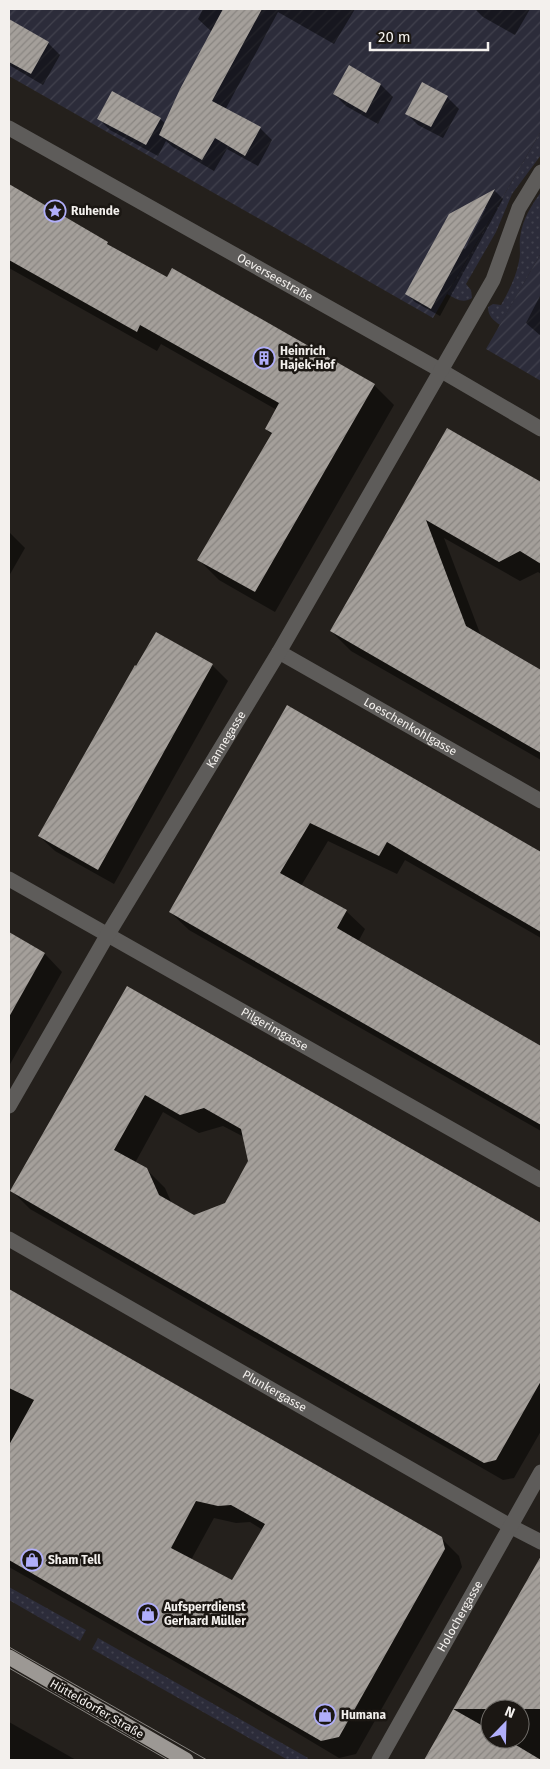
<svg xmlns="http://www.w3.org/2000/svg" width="550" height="1769" viewBox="0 0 550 1769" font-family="'Fira Sans',sans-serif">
  <defs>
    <pattern id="grass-dots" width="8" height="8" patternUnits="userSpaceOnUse" patternTransform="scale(1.25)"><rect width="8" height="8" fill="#2c2c3a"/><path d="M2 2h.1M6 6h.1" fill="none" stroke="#41414d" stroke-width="1.8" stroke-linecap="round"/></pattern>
    <pattern id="garden-furrows" width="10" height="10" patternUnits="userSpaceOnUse" patternTransform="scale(1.25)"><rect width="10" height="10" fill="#2c2c3a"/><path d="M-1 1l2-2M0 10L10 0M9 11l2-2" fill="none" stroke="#41414d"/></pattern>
    <pattern id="building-hatch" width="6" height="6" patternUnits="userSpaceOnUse" patternTransform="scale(1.25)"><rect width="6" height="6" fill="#a49f9a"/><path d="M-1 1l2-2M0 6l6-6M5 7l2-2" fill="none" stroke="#898581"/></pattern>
  </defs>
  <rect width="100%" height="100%" fill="#24201c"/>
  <g fill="url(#grass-dots)">
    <path d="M541 131V155L512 194 496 232 466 284 471 290 472 298C463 304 456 299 447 294Z"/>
    <path d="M541 192V253L500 325C493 320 488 316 488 307L493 304 501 305C509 291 516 277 519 261 521 254 519 245 520 238 522 220 531 206 541 192Z"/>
    <polygon points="9,1587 86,1630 80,1641 9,1600"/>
    <polygon points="98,1638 308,1758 306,1760 288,1760 92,1649"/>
  </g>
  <g fill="url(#garden-furrows)">
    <polygon points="9,9 541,9 541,131 433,318 9,76"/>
    <polygon points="541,253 541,381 486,349"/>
  </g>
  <g fill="#0007" fill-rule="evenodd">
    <polygon points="203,9 355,9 334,44 278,12 225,110 260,128 272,140 258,166 227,149 214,171 173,147 166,141 158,156 110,130 98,118 160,119 166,124 212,32 198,19"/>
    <polygon points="475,9 530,9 515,35 483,17"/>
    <polygon points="15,24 48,43 60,55 43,85 9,65 9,35"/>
    <polygon points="349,67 381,85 393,97 378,124 346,106 334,94"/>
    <polygon points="447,97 459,109 443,138 418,125 406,113"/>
    <polygon points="9,186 107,243 112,248 167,279 374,385 394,405 275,612 219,580 199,560 272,435 266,429 277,410 161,344 157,351 9,268"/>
    <path d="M495 191 503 199 440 316 415 302 407 294 450 215ZM484 208H486L465 249 463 248Z"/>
    <polygon points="541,294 541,336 526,323"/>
    <polygon points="448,430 541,483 541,574 538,572 520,581 444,538 481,636 541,671 541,760 351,651 331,631"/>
    <polygon points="9,532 25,548 9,576"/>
    <polygon points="156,634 212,665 228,681 114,884 55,851 39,836"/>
    <polygon points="288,707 541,854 541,938 405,860 397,874 328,841 301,886 346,911 365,929 358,942 541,1047 541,1131 189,930 170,912"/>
    <polygon points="9,934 45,954 62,972 9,1066"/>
    <path d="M128 988 541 1225V1431L514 1478 503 1480 30 1209 12 1191ZM163 1112 199 1133 223 1126 244 1137 250 1162 225 1204 194 1217 172 1204 165 1188 146 1169 135 1163Z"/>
    <path d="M9 1290 441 1538 459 1556 462 1567 356 1754 339 1758 225 1690 9 1567ZM214 1518 236 1523 250 1522 263 1530 233 1582 191 1560Z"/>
    <path d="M525 1587 541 1591V1760H425ZM490 1709H520V1739H490Z"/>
    <polygon points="9,1722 76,1760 9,1760"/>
  </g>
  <g fill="url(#building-hatch)" fill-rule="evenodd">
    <polygon points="223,9 262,9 212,101 261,127 245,156 215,138 202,160 159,135 180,89"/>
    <polygon points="9,19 49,42 31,74 9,62"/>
    <polygon points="349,65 381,84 366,113 333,94"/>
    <polygon points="422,82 448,96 431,127 405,114"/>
    <polygon points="112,91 161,118 146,145 97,119"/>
    <polygon points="9,184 108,242 107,244 167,277 172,268 375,384 255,592 197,560 272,433 265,429 279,403 140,325 137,332 9,260"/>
    <polygon points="495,189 431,309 405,294 449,214"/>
    <polygon points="447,428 541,482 541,564 520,551 499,562 426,520 466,626 541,670 541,753 330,631"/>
    <polygon points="156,632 213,664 98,870 38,836 135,665 136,666"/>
    <polygon points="287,705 541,852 541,932 387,842 379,856 310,823 280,873 347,910 337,928 541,1046 541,1125 169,912"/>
    <polygon points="9,932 45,953 9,1017"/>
    <path d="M127 986 541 1223V1381L496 1460 484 1463 10 1191ZM145 1095 180 1115 204 1108 241 1129 248 1161 225 1203 194 1215 159 1195 147 1168 114 1150Z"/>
    <path d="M9 1289 442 1537 445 1549 339 1737 321 1741 9 1560V1445L34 1400 9 1388ZM196 1501 218 1506 231 1505 265 1524 232 1580 171 1548Z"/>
    <polygon points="541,1556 541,1709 453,1709 490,1730 490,1739 506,1739 541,1760 424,1760"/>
  </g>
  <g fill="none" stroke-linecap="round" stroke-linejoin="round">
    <g stroke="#5e5c5a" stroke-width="15">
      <path id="s1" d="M9 128 440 370 541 429"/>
      <path id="s2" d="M279 652 541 801"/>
      <path id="s3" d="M9 879 541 1180"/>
      <path id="s4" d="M9 1106 108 934 279 652 493 280 519 208 541 172"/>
      <path id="s5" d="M9 1239 510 1526 541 1542"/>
      <path id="s6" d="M379 1760 541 1472"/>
    </g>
    <polyline stroke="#9c9894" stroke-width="15" points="9,1657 186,1760"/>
    <g stroke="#85827e" stroke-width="1">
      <polyline points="9,1647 207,1760"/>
      <polyline points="9,1668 168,1760"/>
    </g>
  </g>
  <defs>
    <g id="sight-ring" transform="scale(1.125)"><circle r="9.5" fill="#1b1713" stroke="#b0aefa" stroke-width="1.5"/><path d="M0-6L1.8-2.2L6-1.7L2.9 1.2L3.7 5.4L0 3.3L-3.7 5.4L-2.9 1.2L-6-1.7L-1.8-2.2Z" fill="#b0aefa"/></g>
    <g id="building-ring" transform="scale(1.125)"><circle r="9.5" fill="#1b1713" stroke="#b0aefa" stroke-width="1.5"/><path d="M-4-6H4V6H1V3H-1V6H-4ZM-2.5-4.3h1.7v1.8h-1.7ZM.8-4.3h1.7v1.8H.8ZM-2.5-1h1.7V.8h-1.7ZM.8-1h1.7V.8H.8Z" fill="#b0aefa"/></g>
    <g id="shop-ring" transform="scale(1.125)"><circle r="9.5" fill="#1b1713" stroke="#b0aefa" stroke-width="1.5"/><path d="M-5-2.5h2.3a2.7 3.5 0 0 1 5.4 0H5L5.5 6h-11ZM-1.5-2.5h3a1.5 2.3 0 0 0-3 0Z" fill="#b0aefa"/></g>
  </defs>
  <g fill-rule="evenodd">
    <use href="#sight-ring" x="55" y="211"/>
    <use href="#building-ring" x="264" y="358"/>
    <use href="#shop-ring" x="32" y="1560"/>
    <use href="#shop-ring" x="148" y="1614"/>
    <use href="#shop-ring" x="325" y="1715"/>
  </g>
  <g text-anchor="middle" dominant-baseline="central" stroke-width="5" stroke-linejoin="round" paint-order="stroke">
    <g font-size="12" font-weight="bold" fill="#f3f0ed" stroke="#1b1713" text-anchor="start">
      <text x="71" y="211">Ruhende</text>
      <text x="280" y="351">Heinrich<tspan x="280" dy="14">Hajek-Hof</tspan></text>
      <text x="48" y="1560">Sham Tell</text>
      <text x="164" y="1607">Aufsperrdienst<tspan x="164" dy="14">Gerhard Müller</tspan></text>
      <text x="341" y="1715">Humana</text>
    </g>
    <g font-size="12" fill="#f3f0ed" stroke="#1b1713">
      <text stroke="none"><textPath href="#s1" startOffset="305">Oeverseestraße</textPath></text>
      <text stroke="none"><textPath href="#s2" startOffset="151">Loeschenkohlgasse</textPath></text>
      <text stroke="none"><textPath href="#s4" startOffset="426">Kannegasse</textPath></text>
      <text stroke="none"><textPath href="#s3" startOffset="305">Pilgerimgasse</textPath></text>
      <text stroke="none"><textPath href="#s5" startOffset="306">Plunkergasse</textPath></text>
      <text stroke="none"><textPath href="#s6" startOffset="165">Holochergasse</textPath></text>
      <text transform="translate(97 1709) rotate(30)">Hütteldorfer Straße</text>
    </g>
  </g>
  <rect width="550" height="1769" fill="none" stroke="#f3f0ed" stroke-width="20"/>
  <g transform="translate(505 1724) rotate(23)"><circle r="24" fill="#1b1713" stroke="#716e6a"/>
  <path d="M0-4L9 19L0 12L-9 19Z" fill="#b0aefa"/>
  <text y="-8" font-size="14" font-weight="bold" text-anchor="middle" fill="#f3f0ed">N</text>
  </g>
  <path d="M370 42v8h118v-8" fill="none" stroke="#f3f0ed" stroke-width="2.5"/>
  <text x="378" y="42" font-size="15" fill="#f3f0ed" stroke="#1b1713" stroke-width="4" paint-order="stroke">20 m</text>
</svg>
